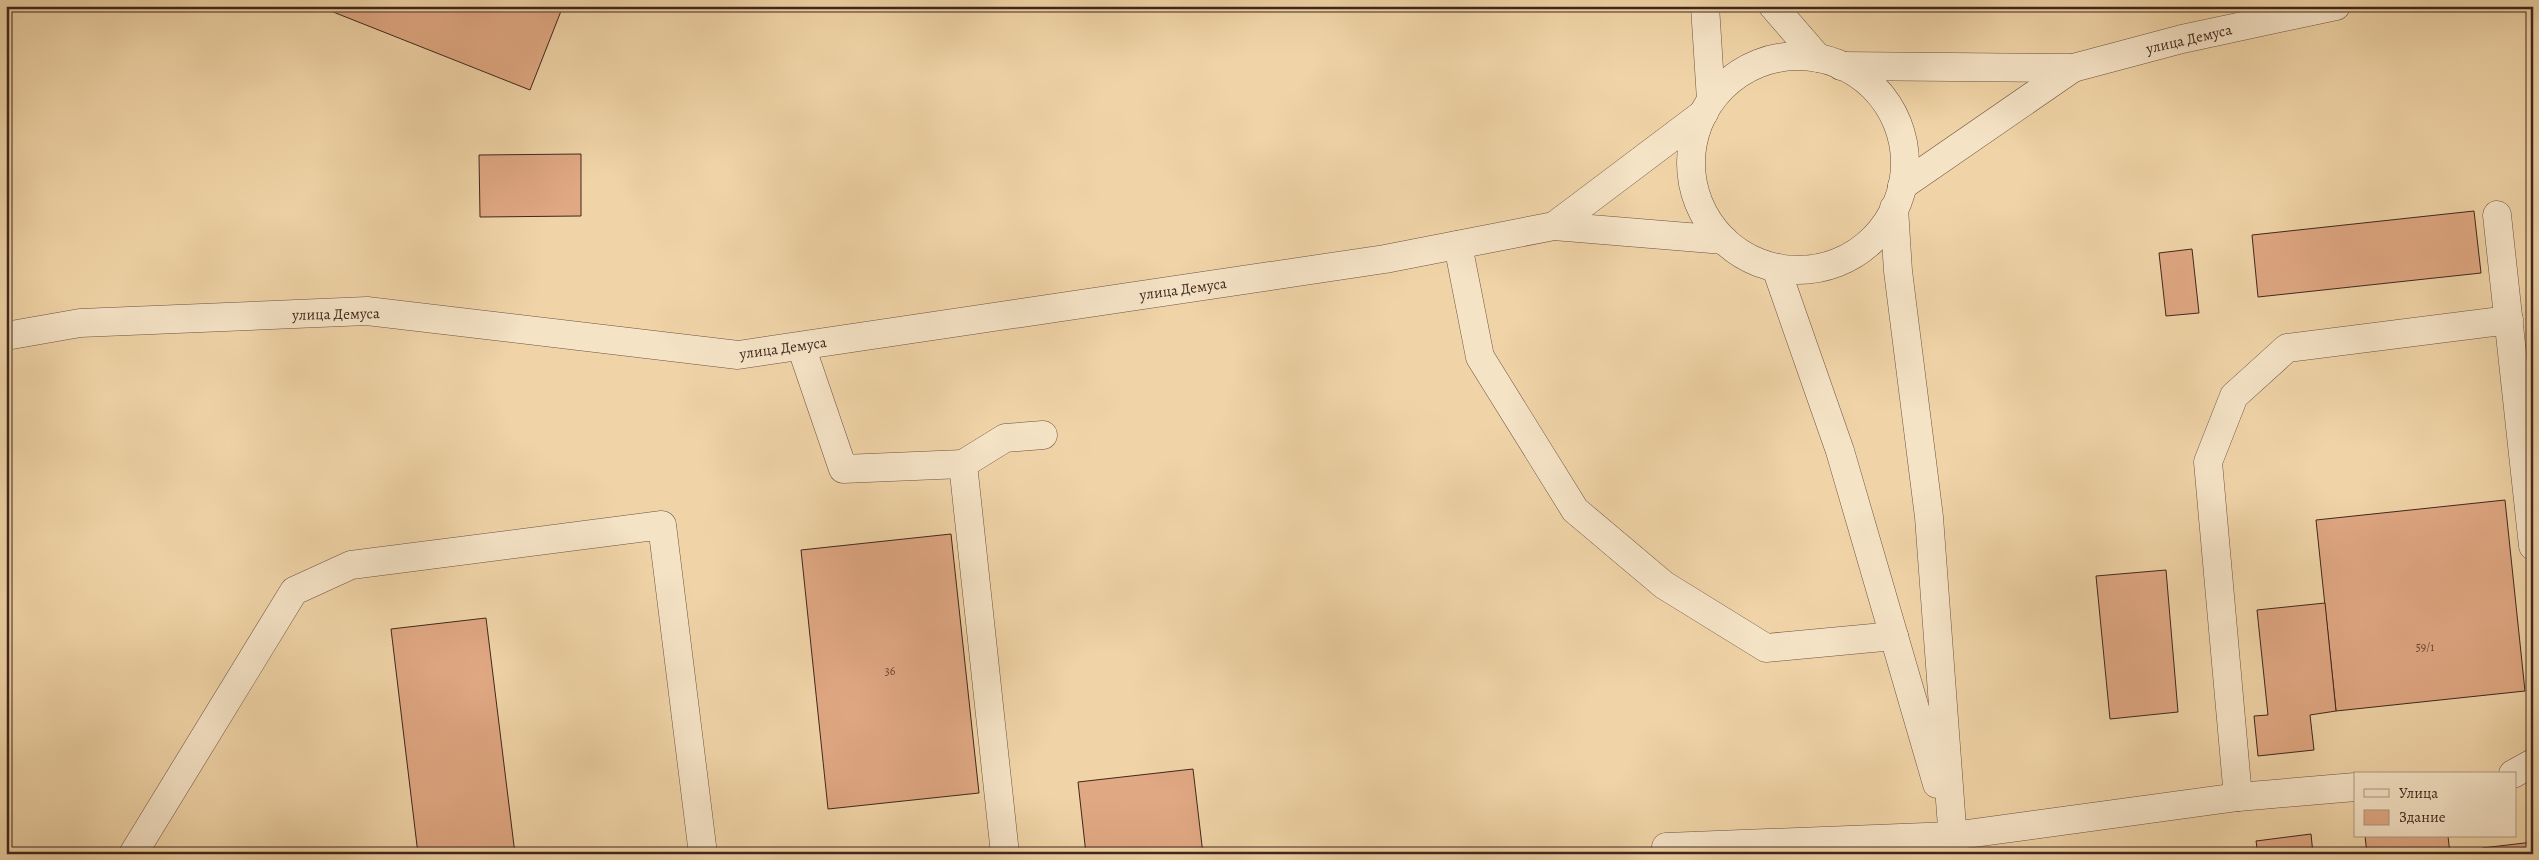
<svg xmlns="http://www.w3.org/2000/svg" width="2539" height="860" viewBox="0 0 2539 860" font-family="Alegreya,serif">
  <rect width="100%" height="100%" fill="#f0d4a7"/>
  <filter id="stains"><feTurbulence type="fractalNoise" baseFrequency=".004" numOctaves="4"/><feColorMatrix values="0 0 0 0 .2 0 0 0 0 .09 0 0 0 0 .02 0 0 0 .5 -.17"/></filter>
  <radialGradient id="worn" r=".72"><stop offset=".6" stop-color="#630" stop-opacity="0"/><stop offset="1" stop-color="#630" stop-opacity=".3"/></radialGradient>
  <g fill="#e0a883" stroke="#40261d">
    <polygon points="318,6 563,6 530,90"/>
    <polygon points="581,154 581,216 480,217 479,155"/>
    <polygon points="2474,211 2481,273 2258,297 2252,235"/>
    <polygon points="2192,249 2199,313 2166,316 2159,253"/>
    <polygon points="2505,500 2525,691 2336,711 2316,520"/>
    <polygon points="951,534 979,793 828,809 801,550"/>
    <polygon points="2166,570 2178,712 2110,719 2096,576"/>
    <polygon points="2325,603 2336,711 2310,715 2314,750 2258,756 2254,716 2268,715 2257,610"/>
    <polygon points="486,618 515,854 418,854 391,629"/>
    <polygon points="1193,769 1203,854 1086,854 1078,782"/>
    <polygon points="2311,834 2313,854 2258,854 2256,841"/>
    <polygon points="2365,836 2448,836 2450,854 2367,854"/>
    <polygon points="2533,842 2533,854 2482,854 2482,848"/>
  </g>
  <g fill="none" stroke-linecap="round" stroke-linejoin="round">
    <g stroke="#6c5240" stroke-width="29">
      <g id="minor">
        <polyline points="1705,6 1711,100"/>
        <polyline points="1773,6 1818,58"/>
        <circle cx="1798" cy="163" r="107"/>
        <polyline points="1841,66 2073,68 2182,39 2336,6"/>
        <polyline points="1902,186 2073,68"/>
        <polyline points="1894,208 1898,271 1929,517 1954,854"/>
        <polyline points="2497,215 2533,546"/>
        <polyline points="1554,226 1704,113"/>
        <polyline points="1458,245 1480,357 1575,510 1664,585 1766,648 1894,636"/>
        <polyline points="1776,268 1840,451 1937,784"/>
        <polyline points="6,336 80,323 367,311 738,355 1385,259 1554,226 1724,240"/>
        <polyline points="801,346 843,469 963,464"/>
        <polyline points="2513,774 2533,763"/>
        <polyline points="2238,797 2208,462 2234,396 2287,348 2509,320"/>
        <polyline points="1666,847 1952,836 2238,797 2355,787"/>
        <polyline points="133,854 294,591 351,565 662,525 703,854"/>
        <polyline points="1005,854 963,464 1005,438 1043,435"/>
      </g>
    </g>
    <use href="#minor" stroke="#f5e3c6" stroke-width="28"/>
  </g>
  <g text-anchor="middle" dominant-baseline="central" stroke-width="5" stroke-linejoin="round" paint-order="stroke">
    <g font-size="12" fill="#684636">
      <text x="2425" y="647">59/1</text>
      <text x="890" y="671">36</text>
    </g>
    <g font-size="15" fill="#40261d" stroke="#f5e3c6">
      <text transform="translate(2189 39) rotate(-13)">улица Демуса</text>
      <text transform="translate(1183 289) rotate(-8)">улица Демуса</text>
      <text transform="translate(336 314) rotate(-1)">улица Демуса</text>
      <text transform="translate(783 348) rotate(-8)">улица Демуса</text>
    </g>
  </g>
  <rect width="2539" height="860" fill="none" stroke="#f0d4a7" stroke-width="25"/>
  <rect x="8" y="8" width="2524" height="845" fill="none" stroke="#40261d" stroke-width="2.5"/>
  <rect x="12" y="12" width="2514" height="835" fill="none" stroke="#40261d"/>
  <rect x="2354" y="772" width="162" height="65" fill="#f5e3c6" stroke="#ad9782"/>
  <rect x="2364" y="789" width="25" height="8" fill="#f5e3c6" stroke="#ad9782"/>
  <text x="2399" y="798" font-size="15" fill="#40261d">Улица</text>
  <rect x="2364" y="810" width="25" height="15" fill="#e0a883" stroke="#ad9782"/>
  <text x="2399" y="822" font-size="15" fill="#40261d">Здание</text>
  <rect width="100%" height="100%" filter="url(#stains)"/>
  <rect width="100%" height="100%" fill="url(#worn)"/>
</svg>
